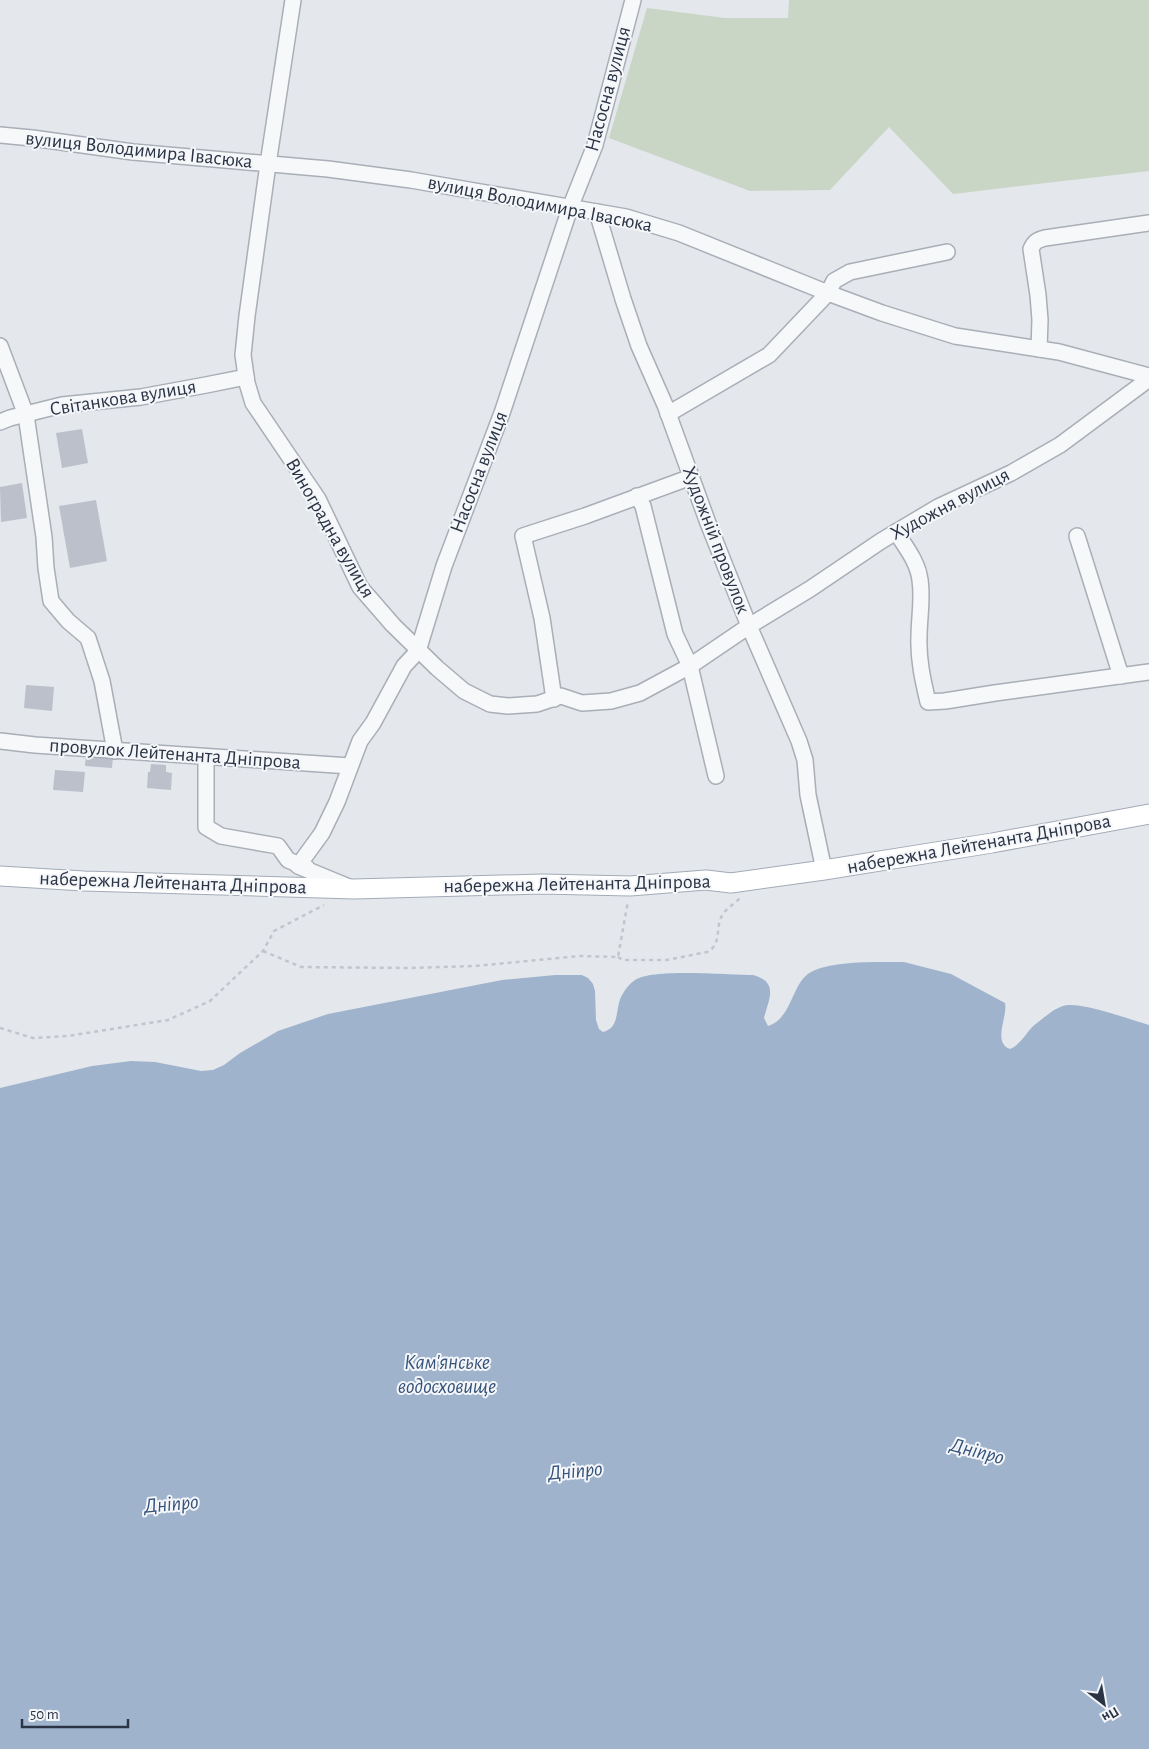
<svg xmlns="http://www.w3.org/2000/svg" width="1149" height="1749" viewBox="0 0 1149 1749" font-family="'Alegreya Sans',sans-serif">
  <rect width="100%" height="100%" fill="#e4e7ec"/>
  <polygon fill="#c9d6c5" points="789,0 1149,0 1149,171 953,194 889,127 830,190 750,191 609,138 647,8 725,18 788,18"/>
  <path fill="#9fb4cc" d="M904 962 951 974 1005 1003C1008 1017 992 1042 1010 1049 1023 1043 1026 1031 1037 1023 1045 1017 1053 1009 1063 1006 1078 1000 1131 1020 1149 1025V1749H0V1088L92 1066 131 1061 155 1062 201 1071 213 1070 224 1065 240 1053 278 1031 328 1014 502 980 555 975H582L588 978 593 984 595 991 596 1020 599 1029 603 1032C620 1028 615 1010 621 997 624 991 629 984 635 980 653 968 729 975 753 975 779 982 769 999 764 1018L768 1026C793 1018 791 983 811 972 833 960 880 962 904 962Z"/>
  <g fill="#bbc0ca">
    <polygon points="82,429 88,463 62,468 56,433"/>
    <polygon points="22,483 27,518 1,522 0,487"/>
    <polygon points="96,500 107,561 70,568 59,506"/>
    <polygon points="26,685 54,687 52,711 24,708"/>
    <polygon points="86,755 113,757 112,768 85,766"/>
    <polygon points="151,764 166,765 166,772 172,773 171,790 147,788 148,772 150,772"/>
    <polygon points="55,770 85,772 83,792 53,790"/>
  </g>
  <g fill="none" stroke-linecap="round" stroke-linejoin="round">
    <g stroke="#a9aeb7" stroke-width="18">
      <g id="minor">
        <polyline points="293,0 268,164 247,316 243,355 247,383 253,403 318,499 360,587 393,625 437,668 464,691 490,704 508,706 537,704 561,696 582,703 611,701 640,693 690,666 749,626 810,589 881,541 938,507 1011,473 1060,445 1149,379"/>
        <polyline points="0,135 32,138 133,152 328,169 411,180 626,217 679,233 828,293 882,313 955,336 1059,352 1149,376"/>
        <polyline points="597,212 623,299 639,346 665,405 708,523 749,626 799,741 805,760 808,795 824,870"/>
        <polyline points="0,346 26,415 44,537 46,568 51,601 68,621 88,638 102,681 115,751"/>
        <path d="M1039 349 1040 320 1038 295 1031 249C1034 242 1037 240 1045 238L1149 223"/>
        <polyline points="668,414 769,355 828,293 834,281 850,272 947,252"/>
        <polyline points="0,422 10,418 62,405 141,397 206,385 246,377"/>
        <polyline points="637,496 643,506 675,634 690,666 716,776"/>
        <path d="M896 532C905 546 918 562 920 580 923 599 919 618 919 637 918 659 923 681 928 702L945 701 995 693 1149 672"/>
        <polyline points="1077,536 1121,676"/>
        <polyline points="554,699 542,618 523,536 585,516 691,477"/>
        <polyline points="0,741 35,745 350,766"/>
        <polyline points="206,757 206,827 221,836 278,846 288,860 307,868"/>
        <polyline points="349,887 298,866 322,833 337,802 360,741 373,723 404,666 418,651 444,566 502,413 570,208 595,145 633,0"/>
      </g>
    </g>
    <g stroke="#a3abb8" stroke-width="21">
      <polyline id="major" points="0,876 84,881 354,889 542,884 630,886 706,880 731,883 824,870 992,843 1149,814"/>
    </g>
    <g stroke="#c2c5cb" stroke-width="2.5" stroke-dasharray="4 4" stroke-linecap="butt">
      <polyline points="263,951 301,967 411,968 475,966 580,956 618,957 628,901"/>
      <path d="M618 957 623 960H667L707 952C723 944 714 927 723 914 728 907 736 903 741 897"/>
      <polyline points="0,1028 33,1038 68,1036 168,1020 210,1001 263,951 274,931 324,905"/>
    </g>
    <use href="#minor" stroke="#f7f8fa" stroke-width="15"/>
    <use href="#major" stroke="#fff" stroke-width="19"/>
  </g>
  <g text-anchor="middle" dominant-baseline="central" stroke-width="4" stroke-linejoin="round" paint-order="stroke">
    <g font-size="20" fill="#2b3445" stroke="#f4f6f9">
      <text transform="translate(608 89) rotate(-75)">Насосна вулиця</text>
      <text transform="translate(139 150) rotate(6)">вулиця Володимира Івасюка</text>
      <text transform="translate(540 204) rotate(11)">вулиця Володимира Івасюка</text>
      <text transform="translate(123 398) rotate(-9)">Світанкова вулиця</text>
      <text transform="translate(479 472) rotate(-69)">Насосна вулиця</text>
      <text transform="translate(950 504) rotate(-28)">Художня вулиця</text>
      <text transform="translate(330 528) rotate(60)">Виноградна вулиця</text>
      <text transform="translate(716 540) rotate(69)">Художній провулок</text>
      <text transform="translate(175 754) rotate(4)">провулок Лейтенанта Дніпрова</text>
      <text transform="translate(979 844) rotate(-10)">набережна Лейтенанта Дніпрова</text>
      <text transform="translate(173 883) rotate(2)">набережна Лейтенанта Дніпрова</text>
      <text transform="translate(577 884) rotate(-1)">набережна Лейтенанта Дніпрова</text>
    </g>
    <g font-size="21" font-style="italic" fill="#34527a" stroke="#f4f6f9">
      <text x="447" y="1362">Кам'янське<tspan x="447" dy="24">водосховище</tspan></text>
      <text transform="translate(977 1451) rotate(15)">Дніпро</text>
      <text transform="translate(575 1471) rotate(-5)">Дніпро</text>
      <text transform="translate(171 1504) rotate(-5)">Дніпро</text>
    </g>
  </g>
  <g transform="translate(1104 1704) rotate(149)" stroke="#f4f6f9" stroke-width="4" paint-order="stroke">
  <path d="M0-4L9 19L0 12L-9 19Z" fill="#2b3445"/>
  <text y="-8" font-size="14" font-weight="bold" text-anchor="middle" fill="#2b3445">Пн</text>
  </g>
  <path d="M22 1719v8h106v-8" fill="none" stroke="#2b3445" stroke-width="2.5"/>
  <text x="30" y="1719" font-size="15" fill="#2b3445" stroke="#f4f6f9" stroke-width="4" paint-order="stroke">50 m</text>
</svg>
